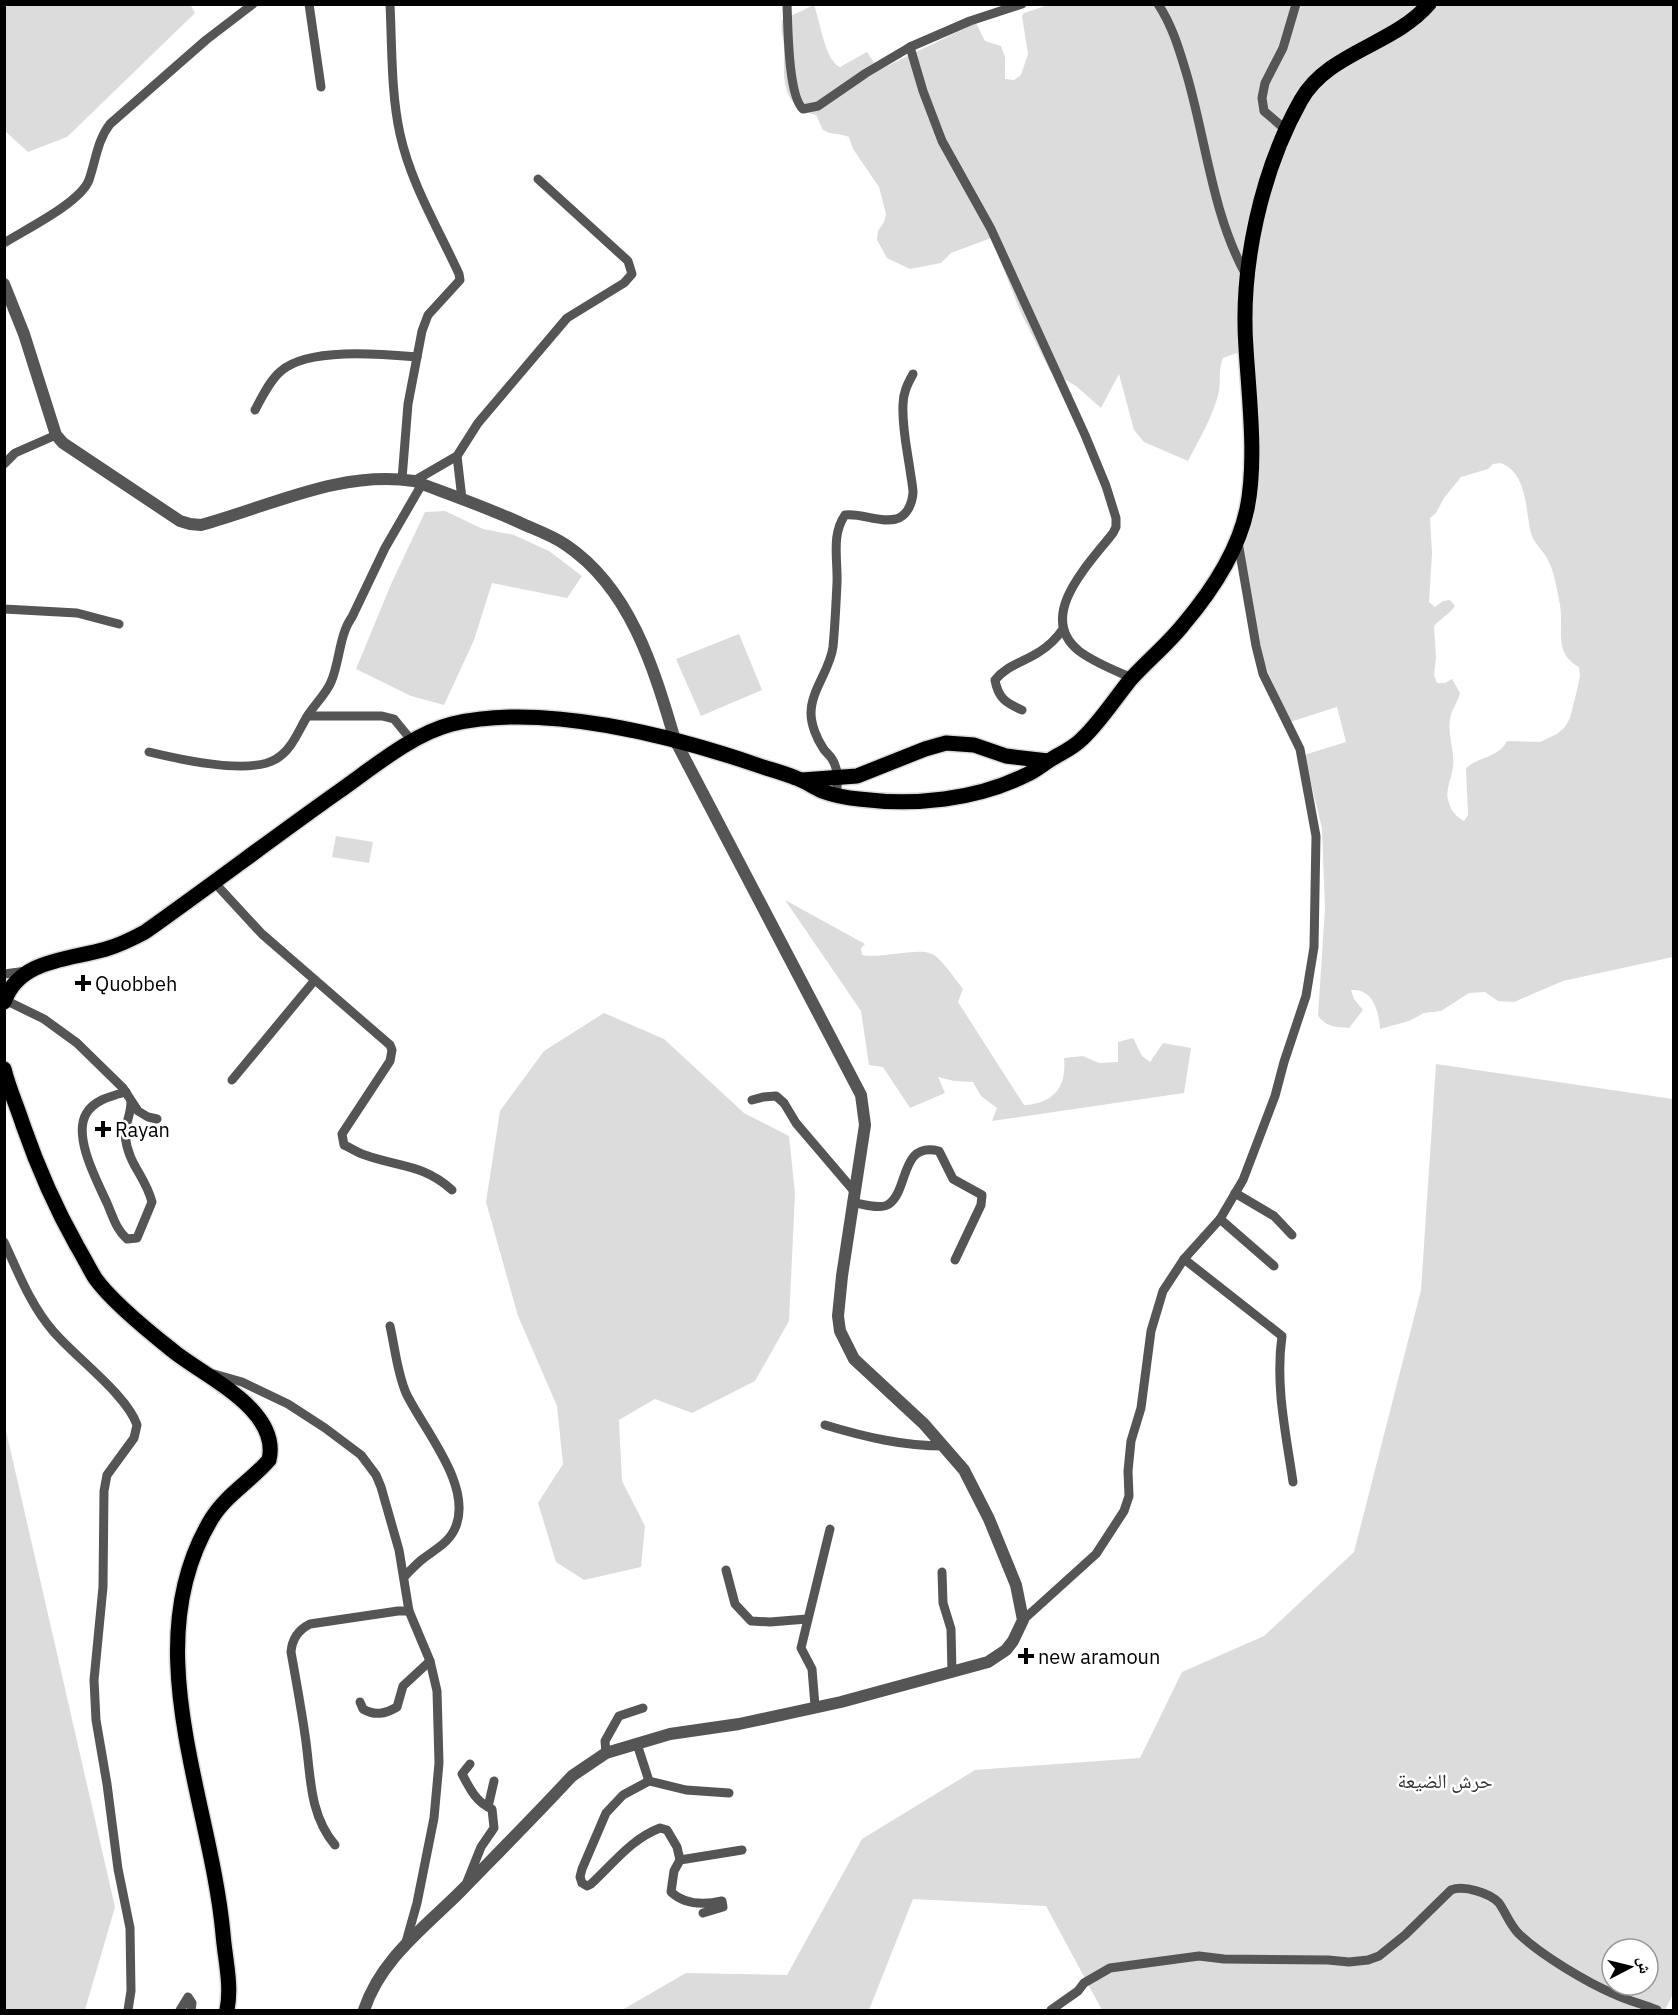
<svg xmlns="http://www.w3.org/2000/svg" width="1678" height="2015" viewBox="0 0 1678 2015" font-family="'IBM Plex Sans','Noto Naskh Arabic',sans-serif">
  <rect width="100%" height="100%" fill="#fff"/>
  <g fill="#dcdcdc" fill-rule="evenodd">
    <polygon points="190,4 195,13 67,137 28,152 5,131 5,5"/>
    <path d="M814 5C820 20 825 61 840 67L867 52 879 70 976 23 985 41 1001 46 1005 57V79L1014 80 1021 75 1028 54 1022 16 1024 13 1048 5H1673V957L1563 981 1514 1002 1498 1001 1485 992 1469 993 1441 1011 1424 1013 1409 1021 1380 1029C1379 1011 1373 988 1351 990L1354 999 1363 1010 1349 1028C1335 1027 1327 1027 1318 1016L1325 908 1322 828 1304 755 1346 742 1337 707 1290 722 1257 647 1242 547 1250 509 1245 350 1223 358C1218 370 1221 378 1219 391 1214 415 1199 439 1188 461L1144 442 1134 430 1119 374 1101 408 1076 386 1050 371 1021 313 991 238 951 253 941 263 910 269 887 258 877 240 878 231 884 222 886 214 879 187 853 149 849 137C840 133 831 135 823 130L816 115C780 105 784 79 784 49 784 38 780 32 782 20ZM1501 463C1528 474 1525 510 1531 533 1534 544 1543 550 1548 560 1555 574 1557 590 1560 605 1564 630 1553 653 1579 667L1580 676 1577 690 1570 718 1565 727 1557 734 1540 742 1507 741C1498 758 1480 756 1466 768L1468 815 1464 821C1457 817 1451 811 1449 803 1444 790 1452 779 1453 766 1455 749 1446 732 1451 715 1453 707 1458 702 1460 693L1452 679 1445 683H1437L1434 675 1436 658 1434 626C1441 618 1450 614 1455 606L1450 600 1443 601 1435 607 1429 602 1432 553 1430 518 1436 513 1444 498 1461 477 1488 469 1493 464Z"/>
    <polygon points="445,511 483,529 514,535 549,551 582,576 567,598 492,583 474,640 444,705 411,696 356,669 392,582 425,512"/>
    <polygon points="739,634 762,690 701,716 676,659"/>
    <polygon points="336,836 373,842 369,863 332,857"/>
    <path d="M785 900 865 944 861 948 862 955C882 959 918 947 932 954 942 959 956 980 963 989L958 1002 1024 1105C1053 1103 1067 1088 1064 1058L1083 1056 1099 1063 1118 1062V1042L1133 1038 1142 1056 1150 1062 1163 1043 1191 1048 1184 1093 992 1121 997 1108 981 1096 973 1082 954 1081 938 1077 945 1093 910 1108 883 1067 869 1065 861 1011Z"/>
    <polygon points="604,1013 664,1039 744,1113 789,1136 795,1193 789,1321 755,1381 692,1413 655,1399 619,1420 622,1481 645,1526 641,1567 584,1580 556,1562 538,1503 563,1464 557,1406 518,1316 486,1202 500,1111 544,1051"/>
    <path d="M1436 1064 1673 1099 1674 1992 1665 2010H1102L1046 1906 913 1899 869 2010H622L686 1973 787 1975 862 1839 975 1770 1140 1758 1182 1672 1264 1636 1354 1552 1421 1290ZM1612 1949H1648V1985H1612Z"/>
    <polygon points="4,1422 115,1907 85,2010 5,2010"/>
  </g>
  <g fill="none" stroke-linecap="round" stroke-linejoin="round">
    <g stroke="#dbdbdb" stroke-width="18">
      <g id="primary">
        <polyline points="802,780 857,776 925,749 946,743 974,745 1006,756 1048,761"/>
        <path d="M4 1002C19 959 68 960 106 949 120 945 132 939 145 932 210 886 273 838 338 792 371 769 412 734 452 724 543 702 673 736 760 766 772 770 784 773 796 778 805 781 813 787 822 791 833 795 847 798 859 799 915 806 975 800 1026 775 1035 771 1042 765 1050 760 1061 753 1072 749 1082 739 1100 722 1114 700 1130 680 1147 661 1167 645 1183 625 1211 592 1238 552 1247 509 1257 461 1249 397 1246 348 1240 267 1261 171 1301 100 1328 52 1394 45 1429 4"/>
        <path d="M4 1069C9 1089 17 1106 23 1125 38 1168 55 1207 77 1246 83 1256 89 1268 95 1278 112 1302 148 1331 172 1350 203 1376 281 1409 269 1460 252 1480 226 1495 212 1518 134 1645 211 1800 223 1934 225 1959 232 1985 227 2010"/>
      </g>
    </g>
    <g stroke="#555" stroke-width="9">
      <polyline points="309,4 321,87"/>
      <path d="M390 4C392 45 391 94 400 134 411 184 438 228 459 274L460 280 428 315 422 331 408 404 402 479"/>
      <path d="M787 4C788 26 788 96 803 109L818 106 866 73 910 47 970 21 1022 4"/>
      <path d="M1158 4C1172 25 1179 49 1186 72 1206 139 1212 214 1246 275"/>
      <path d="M910 47 923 91 942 141 991 229 1085 435 1106 486 1116 518V527L1113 533C1090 563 1035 616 1079 651 1095 663 1114 670 1132 678"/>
      <polyline points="1286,130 1264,111 1262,98 1265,83 1283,48 1296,4"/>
      <path d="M4 243C26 229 80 203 89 180 96 160 97 141 110 124L206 40 253 4"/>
      <path d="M255 410C262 397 270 380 281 371 308 347 382 354 417 357"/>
      <polyline points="457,456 462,499"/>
      <polyline points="4,464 15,453 56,435"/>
      <polyline points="414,481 457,456 478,423 567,318 624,283 632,274 628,261 538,179"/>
      <polyline points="4,609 77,613 119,624"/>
      <path d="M1022 710C1006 703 998 698 995 680 1007 665 1024 662 1039 652 1049 646 1056 639 1063 629"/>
      <polyline points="308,716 382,716 394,719 412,741"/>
      <path d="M149 752C178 759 250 775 276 759 292 750 298 731 308 715 315 704 326 694 331 682 340 661 339 635 352 617L385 548 422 484"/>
      <path d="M836 795C838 782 839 770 832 759 830 755 825 752 823 748 817 739 811 725 811 713 811 690 830 670 833 647 835 626 836 604 837 583 838 560 831 535 845 515 862 513 879 523 896 519 907 516 912 504 913 493 913 486 911 478 910 470 907 449 902 427 903 405 903 393 907 385 913 374"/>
      <path d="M213 881 262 934 390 1045 392 1050 390 1061 342 1134 344 1145C351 1148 358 1153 365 1155 398 1167 424 1164 452 1190"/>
      <polyline points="4,974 27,971"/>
      <polyline points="5,1000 44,1019 77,1043 123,1088 138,1111 148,1117 157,1119"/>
      <polyline points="232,1080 314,981"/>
      <path d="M126 1092C111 1096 94 1100 86 1114 73 1137 97 1181 107 1203 113 1217 116 1229 127 1239L137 1238 152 1202C145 1175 128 1165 125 1135 125 1125 131 1114 131 1102"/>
      <polyline points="752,1100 763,1097 776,1096 784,1103 796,1123 854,1191"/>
      <polyline points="1235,1193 1274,1216 1292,1235"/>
      <path d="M852 1202C862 1204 881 1210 889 1204 909 1190 900 1141 939 1151L953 1179 982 1195 981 1205 955 1260"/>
      <polyline points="1220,1219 1274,1266"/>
      <path d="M4 1242C18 1272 31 1306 53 1331 75 1357 127 1395 137 1425L134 1438 107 1475 104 1491 103 1587 94 1680 96 1720 107 1784 118 1869 130 1928 131 1991 128 2010"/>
      <path d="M1184 1259 1282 1336C1275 1385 1286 1434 1293 1482"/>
      <path d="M390 1326C395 1348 397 1372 406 1393 423 1429 472 1484 456 1526 450 1542 437 1548 424 1558 417 1563 411 1570 404 1577"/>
      <polyline points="214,1374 242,1382 288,1404 325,1428 361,1455 376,1475 381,1487 399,1550 409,1611 430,1661 437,1691 439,1763 434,1818 417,1903 406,1942"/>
      <path d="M825 1425C865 1437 903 1446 944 1446"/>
      <polyline points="726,1570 735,1604 751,1621 770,1622 807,1619"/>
      <polyline points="942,1572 943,1603 951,1629 952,1673"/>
      <polyline points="1023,1620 1096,1554 1124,1511 1129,1496 1128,1471 1131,1441 1141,1408 1151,1331 1163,1291 1184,1259 1220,1219 1243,1180 1275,1096 1284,1062 1306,996 1314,947 1316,836 1300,749 1263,674 1256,646 1238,542"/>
      <path d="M360 1702 363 1709C375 1716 385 1714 397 1707L403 1686 430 1661"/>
      <polyline points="815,1706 812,1669 801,1648 830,1529"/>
      <polyline points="637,1744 649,1781 686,1790 729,1793"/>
      <polyline points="606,1753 605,1741 619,1716 643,1708"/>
      <path d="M649 1781 623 1795 606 1813 582 1869 580 1877 582 1883 587 1886 591 1884C613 1864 631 1839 660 1828L667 1830 677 1847 680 1860 742 1850"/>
      <polyline points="488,1807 494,1781"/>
      <path d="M335 1845C308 1813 311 1773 305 1735 301 1707 296 1680 291 1652 292 1639 298 1630 310 1624L398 1611H409"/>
      <path d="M680 1860 674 1871 671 1892C685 1905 704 1905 722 1901L723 1907 703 1913"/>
      <path d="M467 1882 481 1847 494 1828 492 1809C476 1802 470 1789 462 1774L470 1764"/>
      <polyline points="180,2010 188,1997 192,2003 191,2010"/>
      <path d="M1051 2010 1078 1991 1084 1983 1110 1968 1199 1956 1224 1959 1328 1960 1349 1962 1368 1960 1379 1956 1405 1935 1451 1890C1464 1885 1490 1893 1499 1903 1506 1913 1510 1925 1519 1934 1541 1955 1586 1982 1614 1994 1628 2001 1643 2004 1657 2010"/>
    </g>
    <path stroke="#555" stroke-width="12" d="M4 284 24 334 56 435 63 443 180 521 190 524 201 525C271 506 340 470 414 481 451 495 489 508 525 525 539 531 553 536 566 545 631 589 654 669 675 740L861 1095 865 1125 842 1276 838 1316 840 1331 854 1359 924 1424 964 1470 989 1519 1016 1585 1023 1620 1013 1641 1006 1650 988 1662 841 1702 739 1724 670 1734 606 1753 572 1776C536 1815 498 1853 461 1891 424 1928 381 1959 364 2010"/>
    <use href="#primary" stroke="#000" stroke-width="15"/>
  </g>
  <g fill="#000" stroke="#fff" stroke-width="2">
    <path d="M80 974h6v6h6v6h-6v6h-6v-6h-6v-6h6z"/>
    <path d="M100 1120h6v6h6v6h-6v6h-6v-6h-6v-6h6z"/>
    <path d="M1023 1647h6v6h6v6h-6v6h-6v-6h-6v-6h6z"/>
  </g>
  <g text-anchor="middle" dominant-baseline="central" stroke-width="5" stroke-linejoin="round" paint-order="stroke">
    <g font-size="20" fill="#000" stroke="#fff" text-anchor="start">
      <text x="95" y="983">Quobbeh</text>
      <text x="115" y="1129">Rayan</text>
      <text x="1038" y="1656">new aramoun</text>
    </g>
    <g font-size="20" fill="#333" stroke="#fff">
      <text x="1445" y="1780">حرش الضيعة</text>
    </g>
  </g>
  <rect width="1678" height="2015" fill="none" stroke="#000000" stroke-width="12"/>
  <g transform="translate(1630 1967) rotate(83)"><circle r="28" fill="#ffffff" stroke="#999999" stroke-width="1.5"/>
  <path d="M0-4.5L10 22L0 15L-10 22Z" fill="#000000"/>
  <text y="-9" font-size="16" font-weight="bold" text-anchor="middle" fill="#000000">ش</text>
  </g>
</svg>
